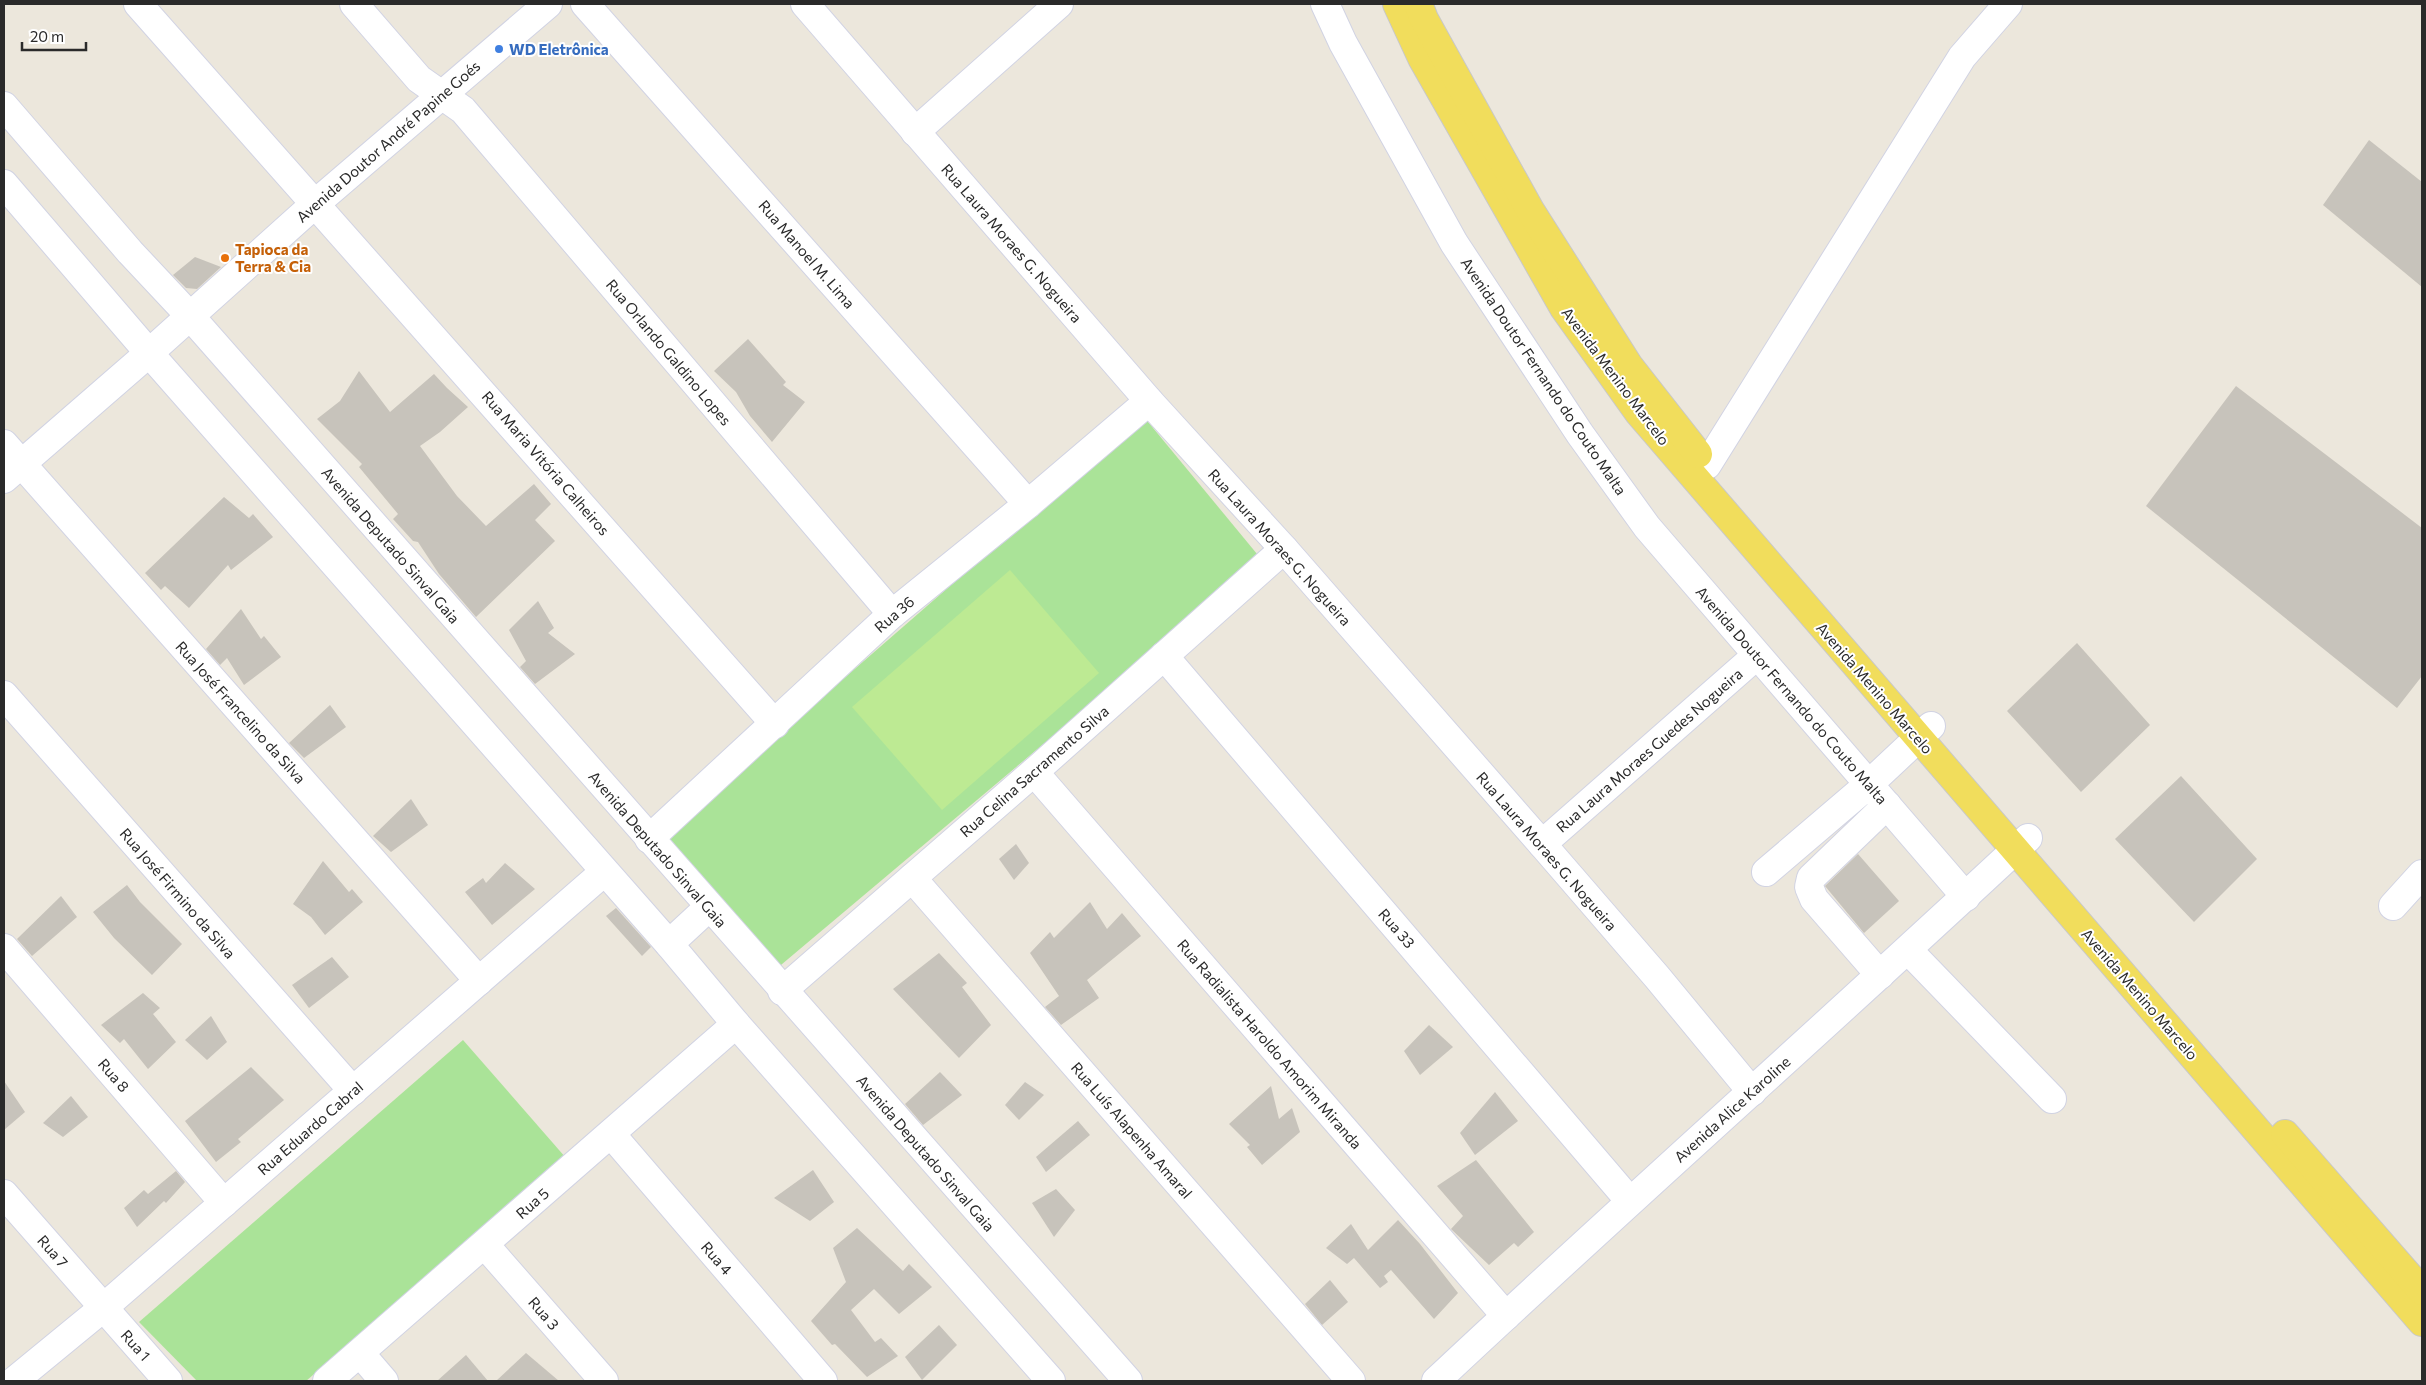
<svg xmlns="http://www.w3.org/2000/svg" width="2426" height="1385" viewBox="0 0 2426 1385" font-family="Commissioner,sans-serif">
  <rect width="100%" height="100%" fill="#ece7dc"/>
  <g fill="#aae398">
    <polygon points="1144,417 1262,560 775,970 663,836"/>
    <polygon points="463,1040 566,1158 306,1381 197,1381 139,1322"/>
  </g>
  <polygon fill="#bdea93" points="1010,570 1099,673 942,810 852,707"/>
  <g fill="#c7c3bb">
    <polygon points="2369,140 2422,182 2422,287 2323,205"/>
    <polygon points="195,257 221,267 197,289 186,288 173,275"/>
    <polygon points="748,339 786,382 783,385 805,402 772,442 750,416 736,392 714,371"/>
    <polygon points="359,371 390,412 434,374 447,388 468,407 440,432 420,446 457,496 486,526 534,484 551,504 535,520 555,541 476,617 439,574 418,542 413,541 393,519 398,514 359,467 362,464 317,419 340,401"/>
    <polygon points="2236,386 2422,528 2422,676 2397,708 2146,506"/>
    <polygon points="224,497 249,518 253,514 273,537 231,570 228,565 189,608 165,586 161,590 145,573"/>
    <polygon points="538,601 554,628 548,633 575,654 535,684 520,667 526,661 509,630"/>
    <polygon points="241,609 261,639 264,636 281,657 244,685 227,658 220,665 206,649"/>
    <polygon points="2077,643 2150,725 2081,792 2007,711"/>
    <polygon points="330,705 346,727 304,758 289,743"/>
    <polygon points="2181,776 2257,859 2194,922 2115,839"/>
    <polygon points="411,799 428,825 391,852 373,836"/>
    <polygon points="1016,844 1029,863 1014,880 999,859"/>
    <polygon points="1858,854 1899,901 1864,933 1825,886"/>
    <polygon points="323,861 349,892 352,889 363,902 325,935 311,917 293,904"/>
    <polygon points="505,863 535,889 492,925 465,892 483,878 486,883"/>
    <polygon points="127,885 140,902 182,944 152,975 114,938 93,912"/>
    <polygon points="61,896 77,917 32,956 17,939"/>
    <polygon points="1090,902 1107,929 1122,913 1141,936 1087,980 1099,998 1061,1025 1045,1007 1059,996 1030,953 1050,932 1054,938"/>
    <polygon points="616,908 651,947 642,956 606,916"/>
    <polygon points="939,953 967,983 962,987 991,1025 959,1058 893,989"/>
    <polygon points="332,957 349,977 309,1008 292,985"/>
    <polygon points="143,993 160,1008 153,1014 176,1042 148,1069 124,1039 120,1043 101,1025"/>
    <polygon points="211,1016 227,1042 207,1060 185,1040"/>
    <polygon points="1429,1025 1453,1047 1420,1075 1404,1051"/>
    <polygon points="251,1067 284,1100 238,1139 241,1142 216,1162 185,1121"/>
    <polygon points="940,1072 962,1095 923,1125 905,1104"/>
    <polygon points="4,1081 25,1112 4,1130"/>
    <polygon points="1025,1082 1044,1095 1019,1120 1005,1105"/>
    <polygon points="1271,1086 1279,1119 1292,1108 1300,1132 1262,1165 1247,1147 1250,1145 1229,1124"/>
    <polygon points="1495,1092 1518,1121 1475,1155 1460,1133"/>
    <polygon points="71,1096 88,1117 63,1137 43,1123"/>
    <polygon points="1078,1121 1090,1135 1046,1172 1036,1157"/>
    <polygon points="1476,1160 1534,1232 1518,1247 1514,1243 1489,1265 1451,1229 1463,1216 1437,1186"/>
    <polygon points="813,1170 834,1202 810,1221 774,1198"/>
    <polygon points="176,1171 185,1182 166,1203 164,1201 137,1227 124,1208 144,1190 148,1194"/>
    <polygon points="1056,1189 1075,1210 1054,1237 1032,1203"/>
    <polygon points="1398,1220 1420,1244 1458,1293 1434,1319 1391,1270 1384,1276 1388,1282 1380,1288 1354,1258 1347,1264 1326,1248 1351,1224 1368,1250"/>
    <polygon points="857,1228 903,1271 909,1264 932,1287 899,1314 874,1289 851,1310 875,1342 881,1338 898,1356 867,1377 835,1344 832,1345 811,1321 846,1282 833,1248"/>
    <polygon points="1330,1280 1348,1302 1322,1325 1305,1304"/>
    <polygon points="939,1325 957,1345 922,1380 905,1357"/>
    <polygon points="526,1353 559,1381 496,1381"/>
    <polygon points="466,1355 488,1381 437,1381"/>
  </g>
  <g fill="none" stroke-linecap="round" stroke-linejoin="round">
    <g stroke="#d1d3e3" stroke-width="30">
      <g id="minor">
        <polyline points="138,4 775,724"/>
        <polyline points="354,4 419,79 463,110 892,614"/>
        <polyline points="585,4 1028,504"/>
        <polyline points="805,4 1149,401 1284,549 1542,844 1657,977 1752,1092"/>
        <polyline points="1325,4 1343,43 1454,243 1580,434 1647,527 1966,897"/>
        <polyline points="4,106 130,252 190,316 1128,1381"/>
        <polyline points="915,132 1059,4"/>
        <polyline points="4,184 149,353 669,944 736,1024 1051,1381"/>
        <polyline points="4,444 479,981"/>
        <polyline points="1707,465 1962,57 2008,4"/>
        <polyline points="4,479 149,353 316,203 548,4"/>
        <polyline points="1164,656 1629,1200"/>
        <polyline points="4,695 353,1091"/>
        <polyline points="1034,772 1506,1316"/>
        <polyline points="649,839 892,614 1028,504 1149,401"/>
        <polyline points="1542,844 1756,656"/>
        <polyline points="1766,872 1868,785 1931,726"/>
        <polyline points="912,878 1351,1381"/>
        <polyline points="2393,906 2422,874"/>
        <polyline points="669,944 709,907"/>
        <polyline points="4,948 224,1203"/>
        <polyline points="1908,950 2052,1099"/>
        <polyline points="1880,975 1814,899 1809,887 1811,878 1887,805"/>
        <polyline points="782,991 1034,772 1284,549"/>
        <polyline points="611,1134 823,1381"/>
        <polyline points="4,1194 168,1381"/>
        <polyline points="485,1245 604,1381"/>
        <polyline points="360,1353 384,1381"/>
        <polyline points="14,1381 103,1308 604,872"/>
        <polyline points="327,1381 736,1024"/>
        <path d="M1436 1381C1631 1198 1832 1021 2028 838"/>
      </g>
    </g>
    <g stroke="#c8c8c8" stroke-width="30">
      <g id="major">
        <polyline points="1397,4 1422,58 1564,308 1639,413 2422,1322"/>
        <polyline points="1419,6 1424,19 1530,210 1629,366 1698,454"/>
        <polyline points="2285,1134 2422,1291"/>
      </g>
    </g>
    <use href="#minor" stroke="#fff" stroke-width="28"/>
    <use href="#major" stroke="#f1dd5c" stroke-width="28"/>
  </g>
  <circle fill="#3f7fe0" stroke="#fff" stroke-width="2" cx="499" cy="49" r="5"/>
  <circle fill="#e8710a" stroke="#fff" stroke-width="2" cx="225" cy="258" r="5"/>
  <g text-anchor="middle" dominant-baseline="central" stroke-width="4" stroke-linejoin="round" paint-order="stroke">
    <g font-size="15" font-weight="bold" fill="#366cbe" stroke="#fff" text-anchor="start">
      <text x="509" y="49">WD Eletrônica</text>
    </g>
    <g font-size="15" fill="#2a2a2a" stroke="#fff">
      <text transform="translate(388 141) rotate(-41)">Avenida Doutor André Papine Goés</text>
      <text transform="translate(1012 243) rotate(49)">Rua Laura Moraes G. Nogueira</text>
      <text transform="translate(807 254) rotate(49)">Rua Manoel M. Lima</text>
      <text transform="translate(669 352) rotate(50)">Rua Orlando Galdino Lopes</text>
      <text transform="translate(1544 376) rotate(56)">Avenida Doutor Fernando do Couto Malta</text>
      <text transform="translate(1616 376) rotate(53)">Avenida Menino Marcelo</text>
      <text transform="translate(546 463) rotate(49)">Rua Maria Vitória Calheiros</text>
      <text transform="translate(391 545) rotate(49)">Avenida Deputado Sinval Gaia</text>
      <text transform="translate(1280 547) rotate(48)">Rua Laura Moraes G. Nogueira</text>
      <text transform="translate(894 614) rotate(-41)">Rua 36</text>
      <text transform="translate(1875 688) rotate(49)">Avenida Menino Marcelo</text>
      <text transform="translate(1792 695) rotate(49)">Avenida Doutor Fernando do Couto Malta</text>
      <text transform="translate(241 712) rotate(48)">Rua José Francelino da Silva</text>
      <text transform="translate(1649 750) rotate(-41)">Rua Laura Moraes Guedes Nogueira</text>
      <text transform="translate(1034 771) rotate(-41)">Rua Celina Sacramento Silva</text>
      <text transform="translate(658 849) rotate(49)">Avenida Deputado Sinval Gaia</text>
      <text transform="translate(1547 851) rotate(49)">Rua Laura Moraes G. Nogueira</text>
      <text transform="translate(178 893) rotate(49)">Rua José Firmino da Silva</text>
      <text transform="translate(1397 928) rotate(49)">Rua 33</text>
      <text transform="translate(2140 994) rotate(49)">Avenida Menino Marcelo</text>
      <text transform="translate(1270 1044) rotate(49)">Rua Radialista Haroldo Amorim Miranda</text>
      <text transform="translate(114 1075) rotate(49)">Rua 8</text>
      <text transform="translate(1732 1109) rotate(-42)">Avenida Alice Karoline</text>
      <text transform="translate(310 1128) rotate(-41)">Rua Eduardo Cabral</text>
      <text transform="translate(1132 1130) rotate(49)">Rua Luís Alapenha Amaral</text>
      <text transform="translate(926 1153) rotate(49)">Avenida Deputado Sinval Gaia</text>
      <text transform="translate(532 1203) rotate(-41)">Rua 5</text>
      <text transform="translate(53 1251) rotate(49)">Rua 7</text>
      <text transform="translate(717 1258) rotate(49)">Rua 4</text>
      <text transform="translate(544 1313) rotate(49)">Rua 3</text>
      <text transform="translate(136 1345) rotate(48)">Rua 1</text>
    </g>
    <g font-size="15" font-weight="bold" fill="#c56008" stroke="#fff" text-anchor="start">
      <text x="235" y="249">Tapioca da<tspan x="235" dy="17">Terra &amp; Cia</tspan></text>
    </g>
  </g>
  <rect width="2426" height="1385" fill="none" stroke="#2a2a2a" stroke-width="10"/>
  <path d="M22 42v8h64v-8" fill="none" stroke="#2a2a2a" stroke-width="2.5"/>
  <text x="30" y="42" font-size="15" fill="#2a2a2a" stroke="#ffffff" stroke-width="4" paint-order="stroke">20 m</text>
</svg>
